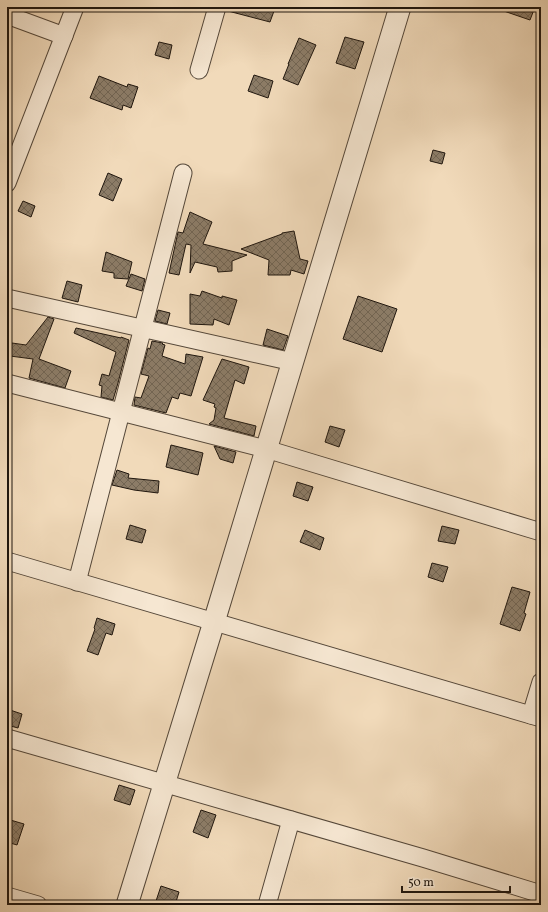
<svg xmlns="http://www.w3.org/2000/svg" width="548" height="912" viewBox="0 0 548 912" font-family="Vollkorn,serif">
  <defs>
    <pattern id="building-cross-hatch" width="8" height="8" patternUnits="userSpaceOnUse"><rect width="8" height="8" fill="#8c7c67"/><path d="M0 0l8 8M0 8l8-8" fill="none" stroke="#726553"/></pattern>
  </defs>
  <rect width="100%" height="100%" fill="#f1daba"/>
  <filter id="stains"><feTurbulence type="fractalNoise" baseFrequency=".005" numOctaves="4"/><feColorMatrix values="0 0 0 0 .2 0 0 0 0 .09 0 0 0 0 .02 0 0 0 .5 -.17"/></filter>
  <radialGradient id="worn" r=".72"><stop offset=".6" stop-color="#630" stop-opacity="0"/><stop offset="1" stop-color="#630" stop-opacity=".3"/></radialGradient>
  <g fill="url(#building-cross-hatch)" stroke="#1f160e">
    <polygon points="228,7 263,7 274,11 270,22 228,11"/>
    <polygon points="498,7 535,7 530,20 498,9"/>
    <polygon points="345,37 364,42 355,69 336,63"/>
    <polygon points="299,38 316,45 298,85 283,79 289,64 288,64"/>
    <polygon points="159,42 172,45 169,59 155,55"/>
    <polygon points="254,75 273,81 268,98 248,91"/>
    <polygon points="99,76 127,87 128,84 138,87 131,108 123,105 122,110 90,98"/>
    <polygon points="433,150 445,153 442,164 430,161"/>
    <polygon points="108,173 122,179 113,201 99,195"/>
    <polygon points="23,201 35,206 31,217 18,211"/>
    <polygon points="190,212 212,222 203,244 247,255 232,261 232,271 218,272 217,267 195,262 190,273 191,245 186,244 179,275 169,273 178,232 183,233"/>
    <polygon points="294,231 300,259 308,261 304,274 291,270 290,275 268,275 269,260 241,249 282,234 282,233"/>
    <polygon points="106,252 132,262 128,279 114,278 114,273 102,271"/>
    <polygon points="131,274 145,279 142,291 126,286"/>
    <polygon points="67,281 82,285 78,302 62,298"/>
    <polygon points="202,291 222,298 222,296 237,300 229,325 214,319 213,325 190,324 190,294 200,296"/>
    <polygon points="358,296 397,309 382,352 343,339"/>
    <polygon points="158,310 170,313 167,324 155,321"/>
    <polygon points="48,317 54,319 39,359 71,371 65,388 29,378 33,359 10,356 12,343 26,345"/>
    <polygon points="76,328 121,338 121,337 129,340 118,383 113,400 101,397 102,386 99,385 102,374 109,376 116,352 74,333"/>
    <polygon points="267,329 288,336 283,350 263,345"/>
    <polygon points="152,341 163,343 162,344 165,345 162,356 185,364 186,354 203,357 191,396 180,393 178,399 172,397 166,413 134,405 135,397 141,398 149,376 141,374 148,348 150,349"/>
    <polygon points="222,359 249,367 244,384 235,380 224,418 256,426 254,436 209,424 214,420 216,408 214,407 215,404 203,400"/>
    <polygon points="330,426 345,430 339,447 325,442"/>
    <polygon points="171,445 203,453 198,475 166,467"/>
    <polygon points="214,446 236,452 233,463 220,459"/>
    <polygon points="117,470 129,474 128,478 159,481 158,493 134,490 112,485"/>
    <polygon points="297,482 313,487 308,501 293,496"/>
    <polygon points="130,525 146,530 142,543 126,539"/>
    <polygon points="442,526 459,530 455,544 438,541"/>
    <polygon points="305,530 324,538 320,550 300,542"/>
    <polygon points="432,563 448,567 443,582 428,577"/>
    <polygon points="512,587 530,592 524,613 526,614 520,631 500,624"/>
    <polygon points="97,618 115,624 112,635 106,633 98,655 87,651 95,629 94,628"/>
    <polygon points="7,709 22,714 18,728 7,725"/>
    <polygon points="119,785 135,790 130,805 114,800"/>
    <polygon points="201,810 216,815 208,838 193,832"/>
    <polygon points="7,819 24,824 17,845 7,842"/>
    <polygon points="161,886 179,892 175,905 168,905 156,901"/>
  </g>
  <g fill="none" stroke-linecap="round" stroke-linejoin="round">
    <g stroke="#544739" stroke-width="19">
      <g id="minor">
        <polyline points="7,15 64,36"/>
        <polyline points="199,70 217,7"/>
        <polyline points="7,183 75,7"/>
        <polyline points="7,298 293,362"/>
        <polyline points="7,383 266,449 541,532"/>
        <polyline points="7,561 541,718"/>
        <polyline points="77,582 183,173"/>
        <polyline points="531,715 541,682"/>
        <polyline points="7,738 423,858 541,894"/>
        <polyline points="7,896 38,905"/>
        <polyline points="267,905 291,820"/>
      </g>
    </g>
    <g stroke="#544739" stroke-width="23">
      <polyline id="tertiary" points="127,905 214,622 400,7"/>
    </g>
    <use href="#minor" stroke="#f6e7d2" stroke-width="17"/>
    <use href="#tertiary" stroke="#f6e7d2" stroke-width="21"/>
  </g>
  <rect width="548" height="912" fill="none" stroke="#f1daba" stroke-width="24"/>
  <rect x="8" y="8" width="532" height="896" fill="none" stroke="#1f160e" stroke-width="2"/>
  <rect x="12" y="12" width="524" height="888" fill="none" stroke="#1f160e"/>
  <path d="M402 886v6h108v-6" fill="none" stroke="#1f160e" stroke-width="2"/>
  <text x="408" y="886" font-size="12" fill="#1f160e" stroke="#f6e7d2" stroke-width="3" paint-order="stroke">50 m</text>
  <rect width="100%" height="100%" filter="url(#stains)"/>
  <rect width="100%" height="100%" fill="url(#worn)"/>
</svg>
